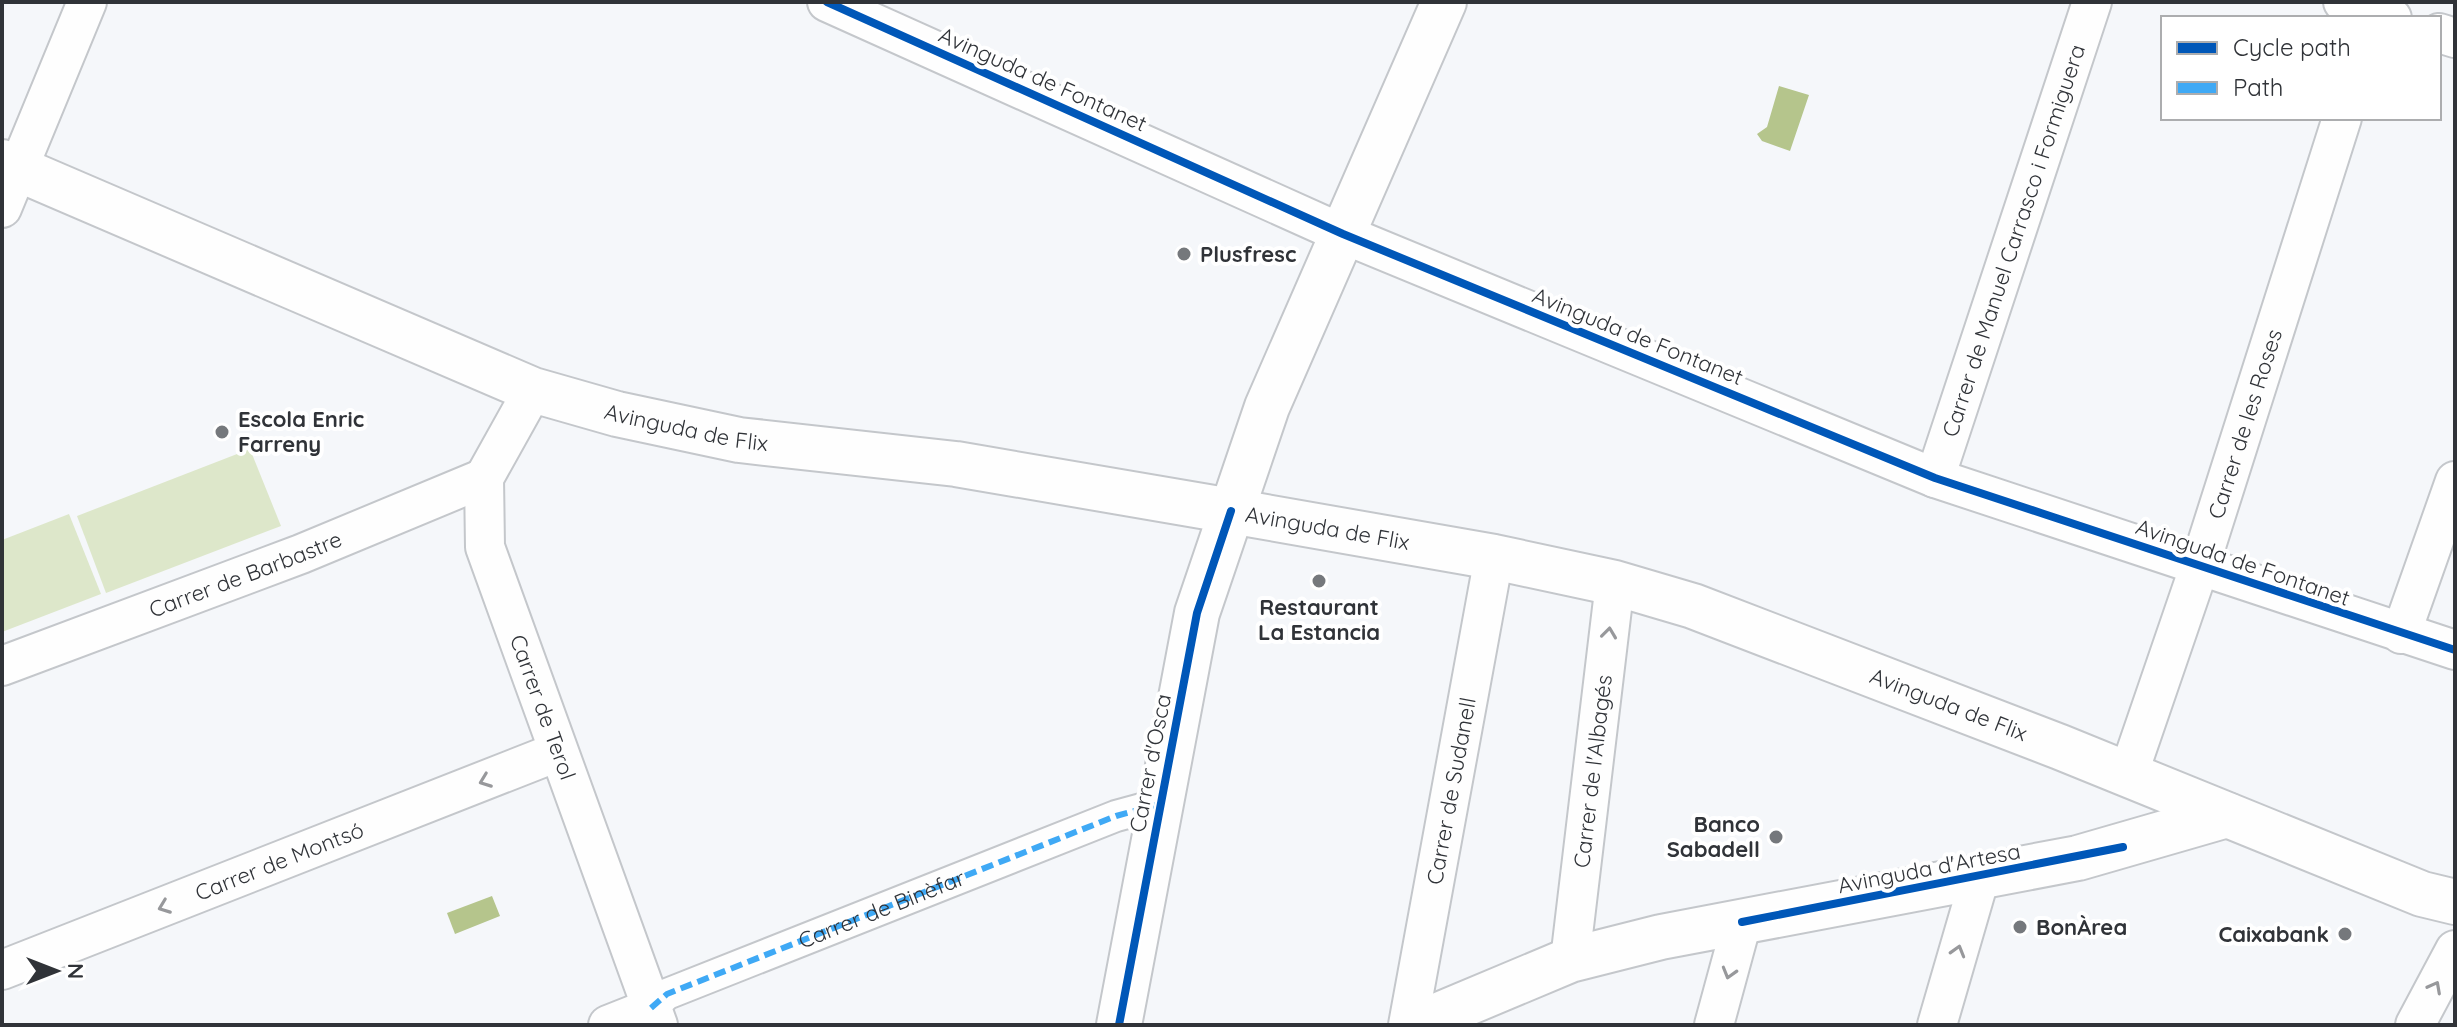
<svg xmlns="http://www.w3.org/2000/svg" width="2457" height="1027" viewBox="0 0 2457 1027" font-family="Quicksand,sans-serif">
  <rect width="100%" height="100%" fill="#f5f7fa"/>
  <g fill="#dde7ca">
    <polygon points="250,449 281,526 106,593 77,516"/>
    <polygon points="69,514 101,594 2,632 2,540"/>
  </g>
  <g fill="#b5c58c">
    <polygon points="1779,86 1809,95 1790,151 1762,141 1757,134 1767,127"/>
    <polygon points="492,896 500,916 455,934 447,913"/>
  </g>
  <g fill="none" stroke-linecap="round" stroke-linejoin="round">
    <g stroke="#c4c7cb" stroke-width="34">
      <g id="pedestrian">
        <path id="s1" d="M651 1008 667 994 1116 816 1160 804"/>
      </g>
    </g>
    <g stroke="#c4c7cb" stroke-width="42">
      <g id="minor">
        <polyline points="827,2 1343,234 1935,478 2455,650"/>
        <polyline points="2343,2 2392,18"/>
        <polyline points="2439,33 2455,38"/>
        <polyline points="2,208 87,2"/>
        <path id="s2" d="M533 390 484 478 485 547 658 1025"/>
        <path id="s3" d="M1935 478 2092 2"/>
        <polyline points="2401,634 2455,481"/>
        <path id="s4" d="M2 666 301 554 484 478"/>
        <path id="s5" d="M2128 775 2200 565 2342 118"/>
        <path id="s6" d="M1570 960 1615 583"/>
        <path id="s7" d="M2 970 557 752"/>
        <polyline points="608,1025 651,1008"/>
        <path id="s8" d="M1408 1025 1494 557"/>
        <polyline points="1714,1025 1742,922"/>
        <polyline points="1937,1025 1980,877"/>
        <polyline points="2415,1025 2455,950"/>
      </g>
    </g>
    <g stroke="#c4c7cb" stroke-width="48">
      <g id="tertiary">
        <path id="s9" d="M2 162 533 390 617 414 739 440 956 464 1231 511"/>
      </g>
    </g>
    <g stroke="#c4c7cb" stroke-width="48">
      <g id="secondary">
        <path id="s10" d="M1231 511 1494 557 1615 583 1693 606 2060 747 2422 894 2455 902"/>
        <polyline points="1119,1025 1197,613 1267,407 1444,2"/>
        <polyline points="1415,1025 1570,960 1661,937 2078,858 2227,815"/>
      </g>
    </g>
    <use href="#pedestrian" stroke="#fefefe" stroke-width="30"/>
    <use href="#minor" stroke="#fefefe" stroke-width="38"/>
    <use href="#tertiary" stroke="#fefefe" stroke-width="44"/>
    <use href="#secondary" stroke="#fefefe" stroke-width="44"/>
    <polyline stroke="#3fa9f5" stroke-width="6" stroke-dasharray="12 6" stroke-linecap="butt" points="651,1008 667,994 1116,816 1160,804"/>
    <g stroke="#fff" stroke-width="13">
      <g id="cycleway">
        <polyline points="827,2 1343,234 1935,478 2455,650"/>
        <polyline points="1742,922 2123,847"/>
        <polyline points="1119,1025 1197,613 1231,511"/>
      </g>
    </g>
    <use href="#cycleway" stroke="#0057b8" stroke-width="8"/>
  </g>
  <defs><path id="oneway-chevron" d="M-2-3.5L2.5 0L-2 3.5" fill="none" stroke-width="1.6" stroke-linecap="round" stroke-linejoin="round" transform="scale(2)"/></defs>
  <g stroke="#97989b">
    <use href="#oneway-chevron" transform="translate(1609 633) rotate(-83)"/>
    <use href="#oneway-chevron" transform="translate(485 781) rotate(159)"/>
    <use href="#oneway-chevron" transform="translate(164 907) rotate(159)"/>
    <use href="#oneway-chevron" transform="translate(1958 951) rotate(-74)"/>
    <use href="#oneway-chevron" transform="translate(1729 973) rotate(106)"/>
    <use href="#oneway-chevron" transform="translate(2435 987) rotate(-62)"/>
  </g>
  <g fill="#75787c" stroke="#fff" stroke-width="3">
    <circle cx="1184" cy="254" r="8"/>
    <circle cx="222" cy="432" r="8"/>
    <circle cx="1319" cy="581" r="8"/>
    <circle cx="1776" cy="837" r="8"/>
    <circle cx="2020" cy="927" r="8"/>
    <circle cx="2345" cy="934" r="8"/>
  </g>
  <g text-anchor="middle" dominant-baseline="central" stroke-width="8" stroke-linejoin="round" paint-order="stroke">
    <g font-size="22" fill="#303338" stroke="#fff">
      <text transform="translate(1043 79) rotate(24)">Avinguda de Fontanet</text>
      <text stroke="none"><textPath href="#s3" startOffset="250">Carrer de Manuel Carrasco i Formiguera</textPath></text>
      <text transform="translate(1638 336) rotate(22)">Avinguda de Fontanet</text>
      <text stroke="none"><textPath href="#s5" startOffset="370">Carrer de les Roses</textPath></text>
      <text stroke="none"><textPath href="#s9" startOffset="736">Avinguda de Flix</textPath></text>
      <text stroke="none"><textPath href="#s10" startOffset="98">Avinguda de Flix</textPath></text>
      <text transform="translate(2243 562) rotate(19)">Avinguda de Fontanet</text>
      <text stroke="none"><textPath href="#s4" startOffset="260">Carrer de Barbastre</textPath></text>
      <text stroke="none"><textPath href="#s10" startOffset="746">Avinguda de Flix</textPath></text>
      <text stroke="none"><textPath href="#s2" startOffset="340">Carrer de Terol</textPath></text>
      <text transform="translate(1150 763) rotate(-79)">Carrer d'Osca</text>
      <text stroke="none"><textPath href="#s6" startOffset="190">Carrer de l'Albagés</textPath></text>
      <text stroke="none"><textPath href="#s8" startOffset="238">Carrer de Sudanell</textPath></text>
      <text stroke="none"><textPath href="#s7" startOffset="298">Carrer de Montsó</textPath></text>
      <text transform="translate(1929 868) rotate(-11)">Avinguda d'Artesa</text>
      <text stroke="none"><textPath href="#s1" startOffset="252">Carrer de Binèfar</textPath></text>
    </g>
    <g font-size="22" font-weight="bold" fill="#303338" stroke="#fff" text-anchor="start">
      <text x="1200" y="254">Plusfresc</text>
      <text x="238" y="419">Escola Enric<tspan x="238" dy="25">Farreny</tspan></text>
      <text x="1319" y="607" text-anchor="middle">Restaurant<tspan x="1319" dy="25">La Estancia</tspan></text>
      <text x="1760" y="824" text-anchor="end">Banco<tspan x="1760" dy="25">Sabadell</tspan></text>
      <text x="2036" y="927">BonÀrea</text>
      <text x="2329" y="934" text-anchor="end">Caixabank</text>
    </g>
  </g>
  <rect width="2457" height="1027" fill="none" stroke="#303338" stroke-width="8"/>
  <rect x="2161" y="16" width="280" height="104" fill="#ffffff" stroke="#acadaf" stroke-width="2"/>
  <rect x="2177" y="42" width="40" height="12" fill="#0057b8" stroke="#acadaf" stroke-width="2"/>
  <text x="2233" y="56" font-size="24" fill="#303338">Cycle path</text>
  <rect x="2177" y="82" width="40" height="12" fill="#3fa9f5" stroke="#acadaf" stroke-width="2"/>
  <text x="2233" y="96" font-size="24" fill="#303338">Path</text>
  <g transform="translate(56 971) rotate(90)" stroke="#ffffff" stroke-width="6" paint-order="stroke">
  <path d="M0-6L14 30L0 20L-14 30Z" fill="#303338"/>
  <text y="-12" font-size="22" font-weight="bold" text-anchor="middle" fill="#303338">N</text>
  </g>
</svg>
